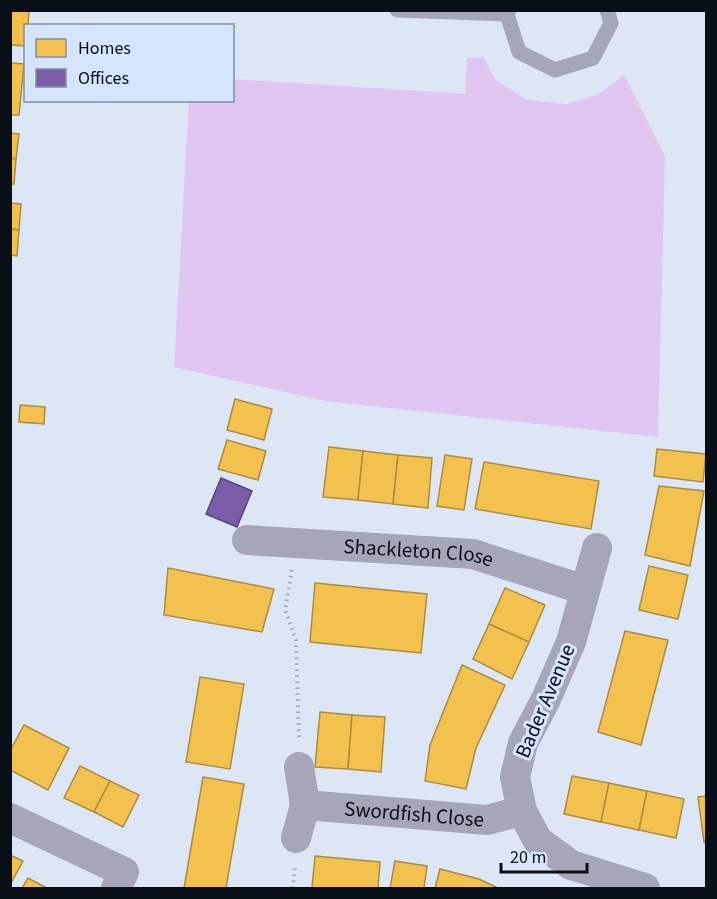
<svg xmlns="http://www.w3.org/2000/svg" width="717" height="899" viewBox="0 0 717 899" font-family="'Source Sans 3',sans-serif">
  <rect width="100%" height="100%" fill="#dde6f4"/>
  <polygon fill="#e0c6f0" points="483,57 495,79 527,100 567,104 599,94 624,75 665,156 658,437 325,401 174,367 189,101 232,100 233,79 465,94 467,58"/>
  <g fill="#f2c14e" stroke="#ac8c3e" stroke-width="1.5">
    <polygon points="10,10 29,10 28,26 26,26 26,46 10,45"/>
    <polygon points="10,63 24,64 19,115 10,115"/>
    <polygon points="10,133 19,134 16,159 10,158"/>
    <polygon points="10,158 16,159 14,184 10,184"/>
    <polygon points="10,203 21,204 19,230 10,229"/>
    <polygon points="10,229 19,230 17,256 10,255"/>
    <polygon points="235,399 272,409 264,440 227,430"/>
    <polygon points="20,405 45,407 44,424 19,422"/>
    <polygon points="227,440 266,451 258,480 218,469"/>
    <polygon points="329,447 363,451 358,500 323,497"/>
    <polygon points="657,449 706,454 703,482 654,476"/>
    <polygon points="363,451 398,455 393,504 358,500"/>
    <polygon points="398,455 432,458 428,508 393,504"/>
    <polygon points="445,455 472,459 464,510 437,506"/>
    <polygon points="484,462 599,481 591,529 475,509"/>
    <polygon points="659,486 704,491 690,566 645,555"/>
    <polygon points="649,566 688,575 678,619 639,610"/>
    <polygon points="168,568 274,589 262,632 164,615"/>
    <polygon points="315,583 427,594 421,653 310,642"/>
    <polygon points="505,588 545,605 529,642 489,624"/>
    <polygon points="489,624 529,642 512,679 473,659"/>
    <polygon points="625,631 668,640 641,745 598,732"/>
    <polygon points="462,665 505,685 476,748 466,789 425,781 430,745"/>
    <polygon points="200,677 244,684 230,769 186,762"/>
    <polygon points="320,712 352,715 348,769 315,767"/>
    <polygon points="352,715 385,717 381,772 348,769"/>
    <polygon points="24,725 69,748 48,790 10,770 10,751"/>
    <polygon points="80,766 110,781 94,812 64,798"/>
    <polygon points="572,776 609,783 601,822 564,814"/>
    <polygon points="203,777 244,784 226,888 184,888"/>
    <polygon points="110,781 139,795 123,827 94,812"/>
    <polygon points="609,783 647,791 639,830 601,822"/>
    <polygon points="647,791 684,799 676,838 639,830"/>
    <polygon points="706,796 706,842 704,842 698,797"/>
    <polygon points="10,855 23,861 10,885"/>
    <polygon points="315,856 380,862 378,888 312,888"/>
    <polygon points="395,861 427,866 424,888 390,888"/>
    <polygon points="440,869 479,879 498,888 435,888"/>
    <polygon points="28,878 47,888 22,888"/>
  </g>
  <polygon fill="#7b5ea7" stroke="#59467c" stroke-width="1.5" points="221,478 252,491 237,527 206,514"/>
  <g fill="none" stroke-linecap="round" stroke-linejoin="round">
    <g stroke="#a3a5b3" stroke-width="4" stroke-dasharray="1.5 4.5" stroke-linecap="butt">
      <polyline points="292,570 285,610 296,640 299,739"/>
      <polyline points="293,888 295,865"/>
    </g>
    <g stroke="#a6a6b8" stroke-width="15">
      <polyline points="397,10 507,14"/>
      <polyline points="509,10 507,14 519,52 555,70 593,58 611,23 607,10"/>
    </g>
    <g stroke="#a6a6b8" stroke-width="30">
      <path id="s1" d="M247 540 473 554 585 590"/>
      <polyline points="597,548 571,642 546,699 523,743 515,777 522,811 538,841 571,865 645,888"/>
      <path id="s2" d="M299 767 305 805 487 820 522 811"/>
      <polyline points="10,818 124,872 116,888"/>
      <polyline points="296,838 305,805"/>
    </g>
  </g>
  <g text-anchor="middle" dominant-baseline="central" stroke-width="6" stroke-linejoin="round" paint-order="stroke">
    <g font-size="21" fill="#090f17" stroke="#d4e5fd">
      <text stroke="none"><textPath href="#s1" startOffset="172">Shackleton Close</textPath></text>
      <text transform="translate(545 701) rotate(-67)">Bader Avenue</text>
      <text stroke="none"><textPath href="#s2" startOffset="148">Swordfish Close</textPath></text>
    </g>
  </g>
  <rect width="717" height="899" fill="none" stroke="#090f17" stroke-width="24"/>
  <rect x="24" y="24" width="210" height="78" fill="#d4e5fd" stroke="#838fa1" stroke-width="1.5"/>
  <rect x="36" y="39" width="30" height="18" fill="#f2c14e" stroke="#838fa1" stroke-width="1.5"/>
  <text x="78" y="54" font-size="18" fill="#090f17">Homes</text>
  <rect x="36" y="69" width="30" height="18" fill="#7b5ea7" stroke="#838fa1" stroke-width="1.5"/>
  <text x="78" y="84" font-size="18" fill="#090f17">Offices</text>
  <path d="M501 863v9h86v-9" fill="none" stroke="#090f17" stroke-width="3"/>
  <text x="510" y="863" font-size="18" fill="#090f17" stroke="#d4e5fd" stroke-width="4.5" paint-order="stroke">20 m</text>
</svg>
